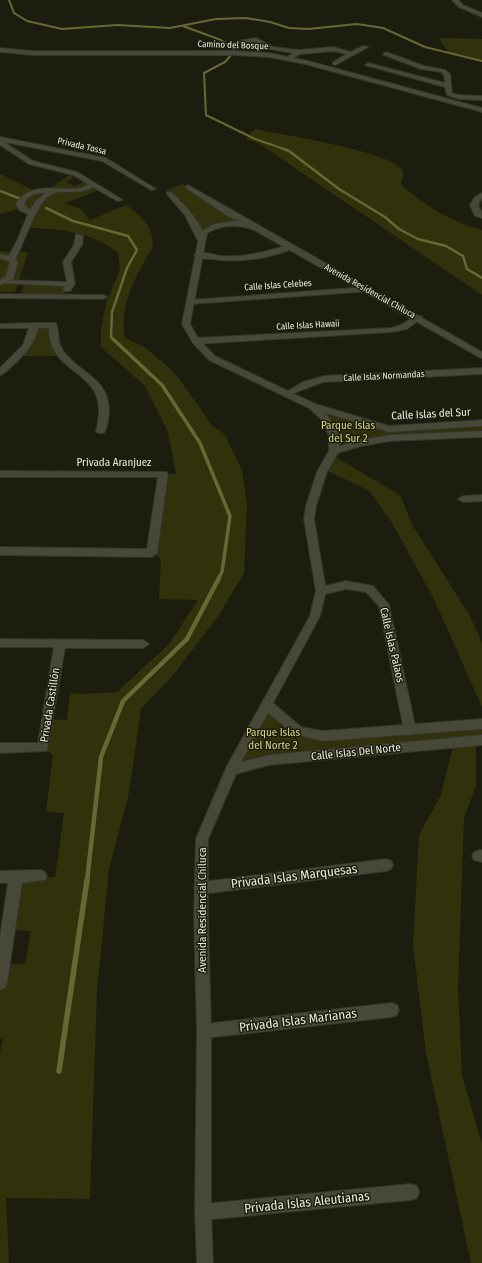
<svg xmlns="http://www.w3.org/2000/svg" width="482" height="1263" viewBox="0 0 482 1263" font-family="'Fira Sans Condensed',sans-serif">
  <rect width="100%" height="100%" fill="#1d1d0f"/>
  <g fill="#31310b">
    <polygon points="439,38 482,39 482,61 449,53"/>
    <path d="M255 129C284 135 382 150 401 168 406 172 402 179 401 185 425 205 452 223 482 230V295L258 143 246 139Z"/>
    <path d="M72 173 78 175 66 182 75 186 88 180 102 189 65 203 81 209 90 220 126 205C139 213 153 227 153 243 153 249 146 257 144 262 131 286 119 311 125 338L146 348 174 372 212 425 225 435 242 470 247 504 244 573 219 615 174 674 141 709 128 798 109 868 97 991 90 1199 6 1198 9 1263H0V1054L2 1040 0 1038V986L3 963 25 964 31 931 8 930 17 878 55 877 64 813 46 812 53 755 43 748 48 719 67 720 70 693 82 694 117 692 169 644 198 600 159 599 161 559 152 553 163 474H176L168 432 144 385 101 347V328L107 300 120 270 118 253C93 232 57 228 26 228L31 213 22 208 0 214V174L36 191H47Z"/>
    <polygon points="183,184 244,224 214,226 201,239 185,208 166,190"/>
    <polygon points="0,251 28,252 15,292 0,292"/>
    <polygon points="24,284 71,284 62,296 21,296"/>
    <polygon points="34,325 53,325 63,356 18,356"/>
    <polygon points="312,406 389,429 482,423 482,434 390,438 334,451 334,435"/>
    <polygon points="332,455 400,495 413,526 470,616 482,643 482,707 435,601 391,521 369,491 324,469"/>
    <polygon points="266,704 298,731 323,736 482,724 482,740 476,741 476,786 464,818 458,989 462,1075 482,1144 482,1263 471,1263 426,1053 413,945 419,835 441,795 454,742 325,755 231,770"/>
  </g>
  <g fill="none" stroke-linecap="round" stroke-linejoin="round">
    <g stroke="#686834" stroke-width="2">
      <polyline points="9,0 14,13 27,21 62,29 117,25 170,28 216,19 246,18 270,22 289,28 308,29 357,24 383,28 425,47 482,61"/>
      <polyline points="183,26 221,40 234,50"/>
      <polyline points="231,55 225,62 204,73 206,115 255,139 287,150"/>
    </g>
    <g stroke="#686834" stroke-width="2.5">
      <polyline points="284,149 289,151 339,189 385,217 399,229 418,239 446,246 463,256 467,269 482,278"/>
      <polyline points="0,191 21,199"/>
      <polyline points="46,208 73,221 128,236 137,250 127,268 112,312 111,337 114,340"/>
    </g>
    <polyline stroke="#686834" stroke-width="3.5" points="113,339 162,385 200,443 230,516 222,572 218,579"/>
    <polyline stroke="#686834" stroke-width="4.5" points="87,881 101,757 123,701 187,639 219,578"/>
    <polyline stroke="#686834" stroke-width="5.5" points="59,1071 87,880"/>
    <g stroke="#34342d" stroke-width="2">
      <g id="minor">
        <polygon points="256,38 273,47 299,50 333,47 351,52 363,46 368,47 335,65 333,64 333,62 347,54 333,51 300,54 289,60 286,58 293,53 270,49 255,42 241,43 238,41"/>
        <polygon points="386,52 424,66 445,70 450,74 452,93 459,95 482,96 482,100 459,99 447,95 445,87 365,65 368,63 445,83 444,75 441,72 421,69 384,55 383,54"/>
        <path d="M0 137 106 158 156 189 151 190 102 161 4 142 33 161 77 172 123 200 117 201 93 187C78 196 67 189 54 193 35 200 25 244 14 261H8L7 259 17 241 28 214 19 210 16 204C29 181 58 191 81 188L87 185V183L73 175 29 164 0 145ZM45 193 35 202 30 210 24 204C28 195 35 193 45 193Z"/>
        <polygon points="188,185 260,226 261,228 254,230 226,215 186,188 185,187"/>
        <path d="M167 192H171C181 201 207 227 204 241H198L185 215 167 194Z"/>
        <polygon points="76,234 83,236 82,245 71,262 75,284 70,291 64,291 63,289 65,286 0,283 0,280 3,280 67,282 63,262 74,245"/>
        <path d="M289 245H292V249C266 259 240 263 212 259 206 259 198 259 194 255 200 250 214 255 221 256 247 258 265 251 289 245Z"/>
        <polygon points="367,287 371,289 370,291 190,304 186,302 190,300"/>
        <polygon points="0,294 103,295 107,297 103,299 2,298 0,298"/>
        <polygon points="415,316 421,316 422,318 407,329 392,332 196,344 192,341 196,338 392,328 401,325"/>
        <path d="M34 323H56C60 333 56 342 64 352 81 374 110 379 109 412 108 419 108 427 104 433H98L96 431C114 366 48 380 49 328H38C34 348 18 361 3 374L0 375V368L23 345 29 328H0V324Z"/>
        <path d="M482 368V374L324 382C316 384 290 396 285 395L284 393 303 382 324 376Z"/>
        <polygon points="312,403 389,426 482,420 482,426 389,432 309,408 308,406"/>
        <polygon points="482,431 482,437 390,441 361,446 334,454 329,451 331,449 360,440 390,435"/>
        <polygon points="0,471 166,472 168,474 157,553 152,557 0,555 0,547 147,549 158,477 0,477"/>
        <polygon points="482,495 482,501 463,502 458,499 463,496"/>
        <polygon points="346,581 373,586 389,605 416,730 414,733 410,735 406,733 404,730 379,606 366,592 346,589 321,595 316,591 317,588"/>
        <polygon points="0,639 143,640 149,644 143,648 65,648 47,751 0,753 0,743 38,743 54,647 0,647"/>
        <polygon points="479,850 482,850 482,862 474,860 472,856 474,852"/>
        <polygon points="386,859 391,861 393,865 391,869 386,871 201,894 196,892 194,888 196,884 201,882"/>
        <polygon points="40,870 45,872 47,876 45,880 22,883 7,983 5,988 0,990 0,937 8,883 0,883 0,871"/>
        <polygon points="392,1003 397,1005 399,1010 397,1015 392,1017 204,1038 199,1036 197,1031 199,1026 204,1024"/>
        <polygon points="411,1184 417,1186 419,1192 417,1198 411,1200 203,1220 197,1218 195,1212 197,1206 203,1204"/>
      </g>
    </g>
    <g stroke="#34342d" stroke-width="2">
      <g id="tertiary">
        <polygon points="452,0 458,0 463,5 482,13 482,17 459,7"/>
        <polygon points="0,48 33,51 235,51 269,53 308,61 482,108 482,112 305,64 269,57 235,55 33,55 0,52"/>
        <polygon points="482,193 482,198 478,205 482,213 482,218 475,216 470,205 475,197"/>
        <path d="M236 221 260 226 482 352V358L479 357 254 230C238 224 223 224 207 233L190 324 199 340 215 356 315 404 328 416 339 435V451L327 472 316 506 314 519 326 591 320 616 273 703 301 727 323 731 482 719V729L323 741 294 734 268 713 241 762 269 755 482 735V745L269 765 236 774 208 839V917L211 1031V1212L213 1263H197L195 1212 197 1031 194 917 196 839 227 766 310 616 316 591 304 519 306 506 317 472 329 451V435L321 419 309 408 209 360 193 343 182 324 200 232 214 224Z"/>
        <polygon points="0,254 14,257 18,262 13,279 0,285 0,280 6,276 10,262 0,258"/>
      </g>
    </g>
    <use href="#minor" fill="#484838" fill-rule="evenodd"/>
    <use href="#tertiary" fill="#484838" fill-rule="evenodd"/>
  </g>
  <g text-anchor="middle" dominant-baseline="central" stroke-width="3" stroke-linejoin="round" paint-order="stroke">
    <g font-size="9" fill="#e9e9df" stroke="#1d1d0f">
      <text transform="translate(233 45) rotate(2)">Camino del Bosque</text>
      <text transform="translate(82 146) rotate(13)">Privada Tossa</text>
      <text transform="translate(278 285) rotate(-4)">Calle Islas Celebes</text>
      <text transform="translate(370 291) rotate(29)">Avenida Residencial Chiluca</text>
      <text transform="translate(308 325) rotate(-3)">Calle Islas Hawaii</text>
      <text transform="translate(384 376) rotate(-3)">Calle Islas Normandas</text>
    </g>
    <g font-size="11" fill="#e9e9df" stroke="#1d1d0f">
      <text transform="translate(431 414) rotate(-3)">Calle Islas del Sur</text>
      <text x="114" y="462">Privada Aranjuez</text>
      <text transform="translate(392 645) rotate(77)">Calle Islas Palaos</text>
      <text transform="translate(50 705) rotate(-81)">Privada Castillón</text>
      <text transform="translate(356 752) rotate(-6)">Calle Islas Del Norte</text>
      <text transform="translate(202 910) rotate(-90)">Avenida Residencial Chiluca</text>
    </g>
    <g font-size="11" fill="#d8d886" stroke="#1d1d0f">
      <text x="348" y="425">Parque Islas<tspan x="348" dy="13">del Sur 2</tspan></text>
      <text x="273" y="732">Parque Islas<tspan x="273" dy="13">del Norte 2</tspan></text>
    </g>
    <g font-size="13" fill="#e9e9df" stroke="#1d1d0f">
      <text transform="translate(294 876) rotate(-7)">Privada Islas Marquesas</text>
      <text transform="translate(298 1020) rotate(-7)">Privada Islas Marianas</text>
      <text transform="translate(307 1202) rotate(-6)">Privada Islas Aleutianas</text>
    </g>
  </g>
</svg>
